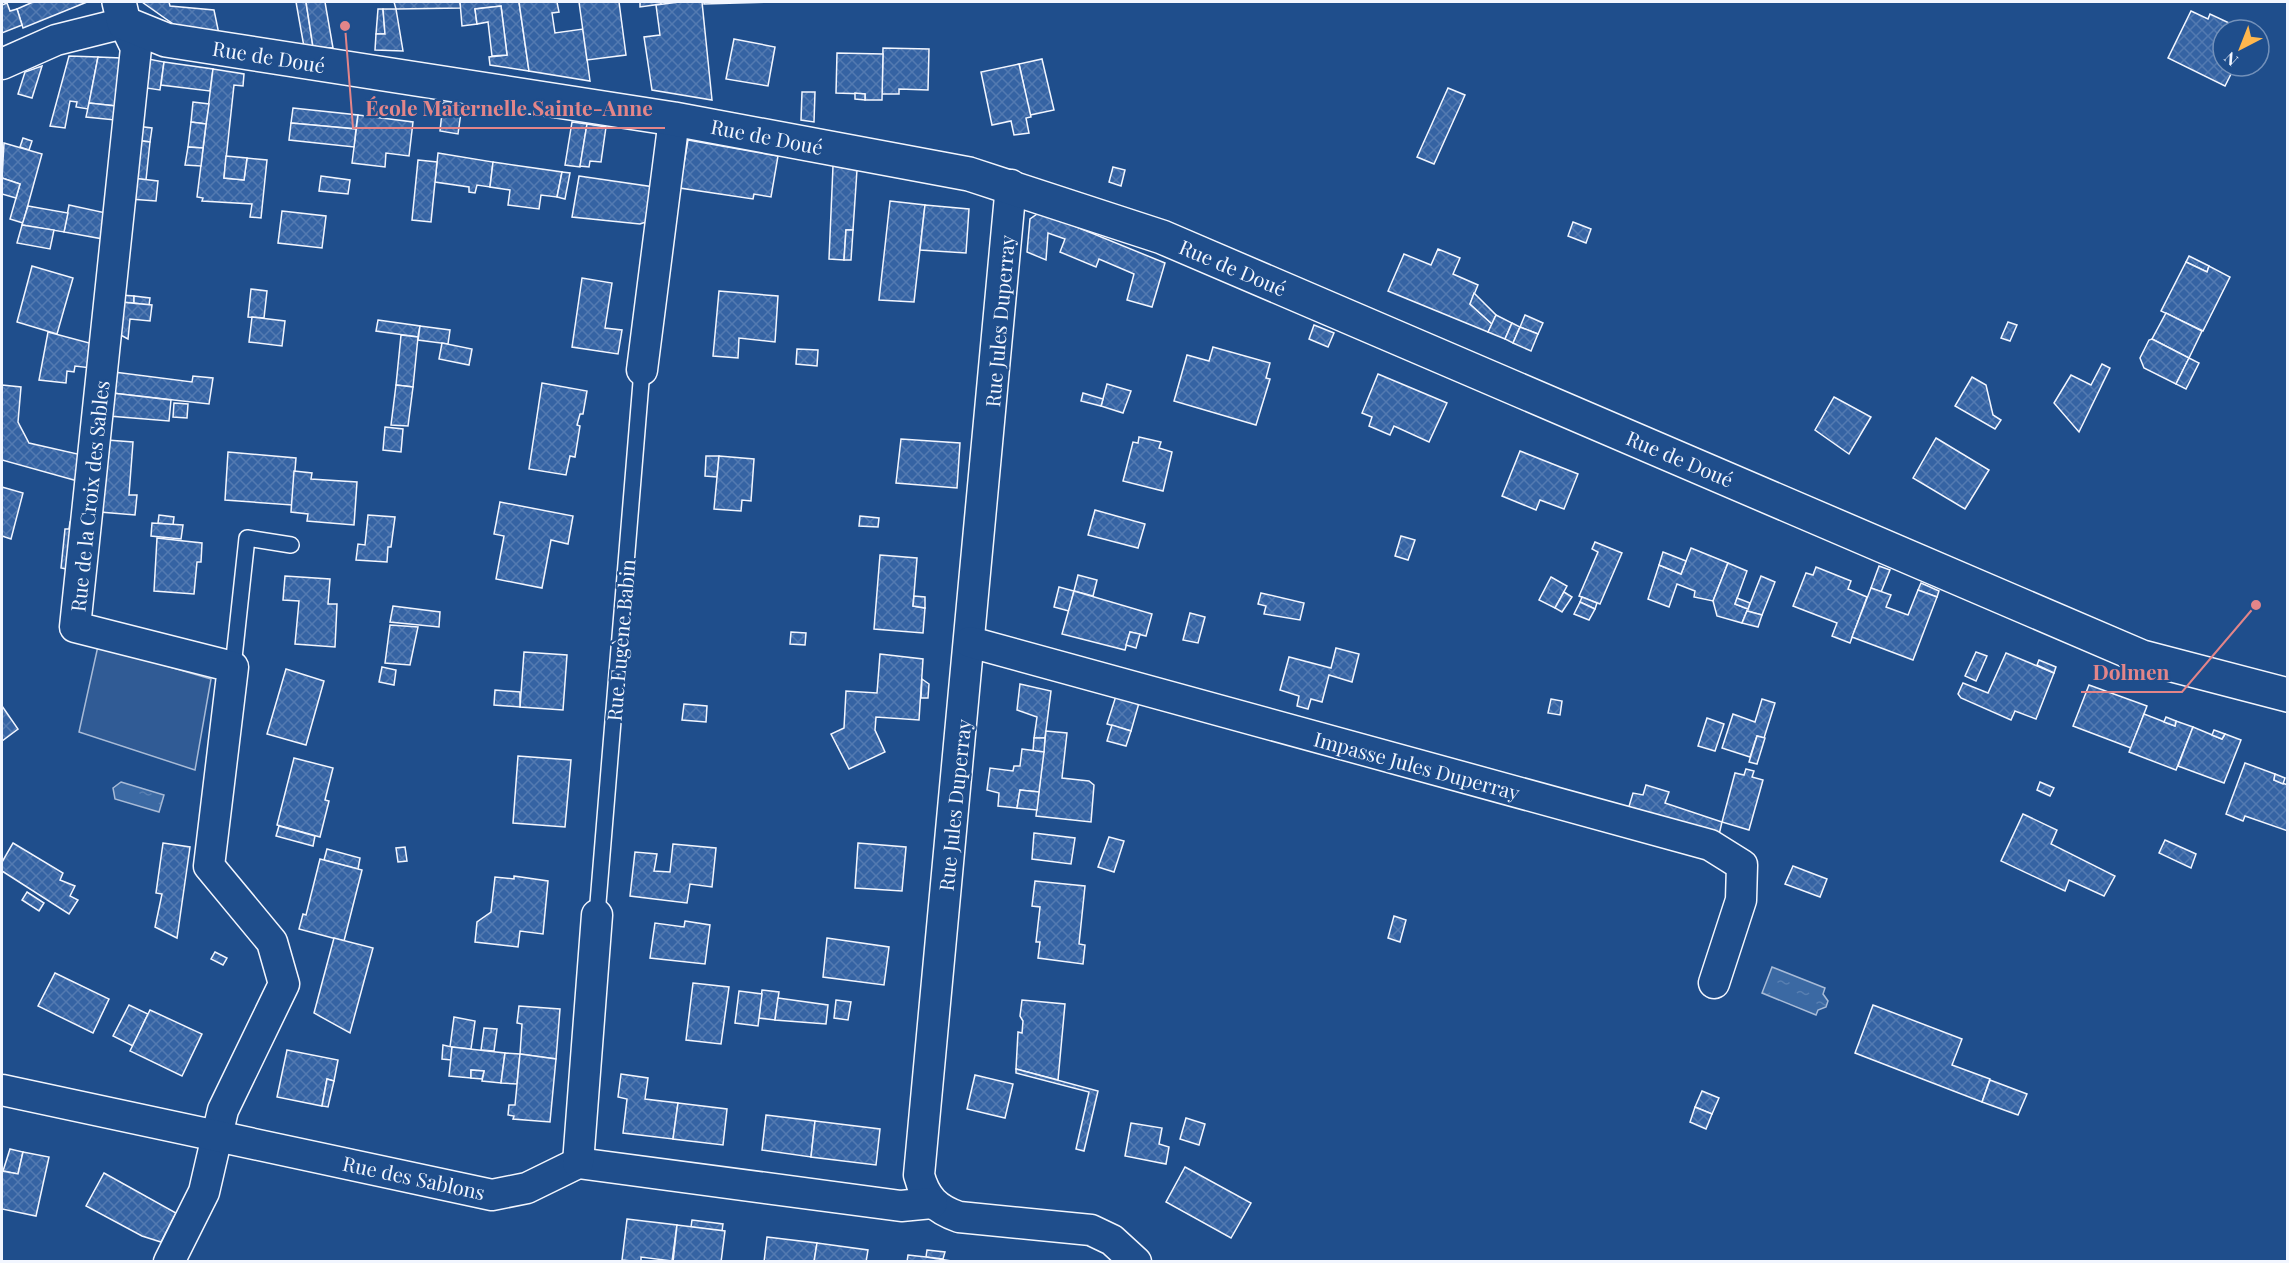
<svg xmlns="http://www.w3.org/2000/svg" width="2289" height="1263" viewBox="0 0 2289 1263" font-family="'Playfair Display',serif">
  <defs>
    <pattern id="water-ripples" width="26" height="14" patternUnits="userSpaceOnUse" patternTransform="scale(1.5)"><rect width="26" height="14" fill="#3b69a3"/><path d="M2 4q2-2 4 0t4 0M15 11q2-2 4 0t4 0" fill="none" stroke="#587fb1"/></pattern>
    <pattern id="building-cross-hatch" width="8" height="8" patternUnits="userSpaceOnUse" patternTransform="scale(1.5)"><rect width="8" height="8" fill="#3563a3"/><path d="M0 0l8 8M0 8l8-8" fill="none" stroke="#537ab1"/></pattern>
  </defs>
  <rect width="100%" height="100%" fill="#1f4e8c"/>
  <polygon fill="#305b95" stroke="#a8bbd7" stroke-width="1.5" points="98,646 211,679 195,770 79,732"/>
  <g fill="url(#water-ripples)" stroke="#a8bbd7" stroke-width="1.5">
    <polygon points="121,782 164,795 159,812 115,799 113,788"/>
    <polygon points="1772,967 1825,988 1823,994 1828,1001 1826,1007 1818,1010 1816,1015 1762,993"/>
  </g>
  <g fill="url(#building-cross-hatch)" stroke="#f2f6ff" stroke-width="1.5">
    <polygon points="33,2 87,2 23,28 17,9"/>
    <polygon points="142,2 169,2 170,6 214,10 220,39 186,33"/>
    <polygon points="296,2 306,2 313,47 304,47"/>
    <polygon points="306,2 325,2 333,48 313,47"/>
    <polygon points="394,2 460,2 461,8 396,9"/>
    <polygon points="460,2 519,2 529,71 490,65 489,57 507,55 501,6 475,9 477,24 462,26"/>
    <polygon points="519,2 557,2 559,12 552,13 555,33 583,29 590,81 529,71"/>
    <polygon points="579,2 619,2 626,55 587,60"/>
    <polygon points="640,2 661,2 661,4 640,7"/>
    <polygon points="679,2 702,2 712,100 652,90 644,37 660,35 656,5"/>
    <polygon points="704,2 770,2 704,4"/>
    <polygon points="7,3 10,11 17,9 22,25 2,33 2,5"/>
    <polygon points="501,6 507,55 492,56 488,22 477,24 475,9"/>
    <polygon points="378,9 383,9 385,34 376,34"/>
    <polygon points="383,9 396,9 403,51 375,50 376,34 385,34"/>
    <polygon points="2191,11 2208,19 2210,14 2244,30 2223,30 2223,66 2235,66 2225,86 2168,58"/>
    <polygon points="734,39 775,47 768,86 726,79"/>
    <polygon points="883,48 929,49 928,90 899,89 899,94 882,94"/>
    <polygon points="837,53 883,54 882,100 865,100 865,94 836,93"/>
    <polygon points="69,56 98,57 88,109 76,107 77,102 70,101 65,128 50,126"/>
    <polygon points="98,57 121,58 116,106 89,103"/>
    <polygon points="143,58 164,62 160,90 147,88 146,94"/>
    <polygon points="1042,59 1054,110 1030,115 1019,64"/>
    <polygon points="164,62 213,69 210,91 161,85"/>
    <polygon points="1019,64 1031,117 1026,118 1029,133 1014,135 1011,121 992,125 981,72"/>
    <polygon points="42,66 32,98 18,94 25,72"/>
    <polygon points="213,69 244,74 243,86 234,85 224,178 244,180 247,158 267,160 261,218 250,217 252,204 202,201 203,198 197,197"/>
    <polygon points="1448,88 1465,95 1434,164 1417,157"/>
    <polygon points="802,92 815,92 814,122 801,120"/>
    <polygon points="855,93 865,94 865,100 855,99"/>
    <polygon points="193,102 209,104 206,124 191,122"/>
    <polygon points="89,103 116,106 115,120 86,117"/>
    <polygon points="443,103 462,105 458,134 440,131"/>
    <polygon points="293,108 358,115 356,129 291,123"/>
    <polygon points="358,115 413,122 409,156 386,153 385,167 352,163"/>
    <polygon points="191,122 206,124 203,148 188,147"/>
    <polygon points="572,122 587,124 580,167 565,165"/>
    <polygon points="291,123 356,129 354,147 289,140"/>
    <polygon points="587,124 606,127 601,162 590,161 589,167 580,166"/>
    <polygon points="136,126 152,128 150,142 135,140"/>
    <polygon points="23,138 32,141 29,150 20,147"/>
    <polygon points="135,140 150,142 146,180 132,178"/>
    <polygon points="688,140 778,156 771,197 754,194 753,199 680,188"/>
    <polygon points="4,143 42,154 23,223 10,219 20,184 2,178"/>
    <polygon points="188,147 203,148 201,166 185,165"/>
    <polygon points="438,153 493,162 490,187 477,185 475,193 469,192 469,187 435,182"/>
    <polygon points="226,156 247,158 244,180 224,178"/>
    <polygon points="418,160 437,162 431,222 412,220"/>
    <polygon points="493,162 562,172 557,197 541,195 539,209 508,205 510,190 490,187"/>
    <polygon points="833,166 857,170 853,230 846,230 844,260 829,259"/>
    <polygon points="1113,167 1125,170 1121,186 1109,182"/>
    <polygon points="562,172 570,173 565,199 557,197"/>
    <polygon points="321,176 350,180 348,194 319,191"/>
    <polygon points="579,176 654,187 652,220 640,224 572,217"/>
    <polygon points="2,178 20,184 16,198 2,194"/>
    <polygon points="132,178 158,181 156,201 130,199"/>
    <polygon points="890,201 925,205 914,302 879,300"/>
    <polygon points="69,205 106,213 103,239 64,232"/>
    <polygon points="925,205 969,209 966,253 920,250"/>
    <polygon points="28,206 68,213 64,232 22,225"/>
    <polygon points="282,211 326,216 322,248 278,243"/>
    <polygon points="1040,212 1165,263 1152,307 1127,300 1134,274 1099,259 1096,267 1060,252 1065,239 1048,233 1046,260 1027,252 1030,219"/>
    <polygon points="1573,222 1591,229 1586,243 1568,236"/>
    <polygon points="22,225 54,230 50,249 17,243"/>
    <polygon points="846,230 853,230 851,260 844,260"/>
    <polygon points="1438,249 1460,258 1453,274 1478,285 1470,304 1492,324 1488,332 1388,291 1404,254 1431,265"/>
    <polygon points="2189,256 2209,266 2207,272 2186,262"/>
    <polygon points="2186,262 2207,272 2209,266 2230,277 2203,331 2161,311"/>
    <polygon points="32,266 73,278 57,334 17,322"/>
    <polygon points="582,278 612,283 605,328 622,330 618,354 572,347"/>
    <polygon points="251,289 267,291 264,318 248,317"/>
    <polygon points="719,291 778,296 775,342 739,338 738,358 713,356"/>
    <polygon points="1474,293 1496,315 1492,324 1470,304"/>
    <polygon points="121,295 134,296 134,303 120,302"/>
    <polygon points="134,296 150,298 149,305 134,303"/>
    <polygon points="120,302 152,305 150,321 130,319 128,339 117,333"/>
    <polygon points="2166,313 2202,331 2189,358 2152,339"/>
    <polygon points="1496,315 1512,323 1505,339 1488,332"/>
    <polygon points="1525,315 1543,323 1538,334 1520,327"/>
    <polygon points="252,317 285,321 282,346 249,342"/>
    <polygon points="378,320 420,326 418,337 376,331"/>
    <polygon points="2008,322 2017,325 2010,341 2001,338"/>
    <polygon points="1512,323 1520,327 1513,343 1505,339"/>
    <polygon points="1314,325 1334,333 1328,347 1309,339"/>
    <polygon points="420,326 450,330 448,344 418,340"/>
    <polygon points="1520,327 1538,334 1531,351 1513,343"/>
    <polygon points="48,332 93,344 91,368 75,366 74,372 67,371 66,383 39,380"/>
    <polygon points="401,335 418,337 413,387 396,385"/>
    <polygon points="2152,339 2189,358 2176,384 2144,368 2140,358 2149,340"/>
    <polygon points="442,343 472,349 469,365 439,359"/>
    <polygon points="1213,347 1270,363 1266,378 1270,379 1256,425 1174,401 1187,355 1209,361"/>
    <polygon points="797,349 818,350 817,366 796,364"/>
    <polygon points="2189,358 2199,363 2186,389 2176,384"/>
    <polygon points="2102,364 2110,368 2079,432 2054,403 2071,375 2091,385"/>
    <polygon points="114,372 192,382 193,376 213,378 209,404 112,393"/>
    <polygon points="1378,374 1447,403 1429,442 1394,426 1390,435 1369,426 1372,417 1362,413"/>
    <polygon points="1972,377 1986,385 1993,415 2001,420 1995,429 1955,406"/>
    <polygon points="542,383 587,391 583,414 580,414 577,425 580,426 575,457 570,456 566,475 529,469"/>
    <polygon points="1107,384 1131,391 1123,413 1101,406"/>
    <polygon points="2,385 21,387 18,422 29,443 82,455 81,482 2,460"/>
    <polygon points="396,385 413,387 408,426 391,425"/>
    <polygon points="112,393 171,400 169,421 109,416"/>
    <polygon points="1083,393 1103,399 1101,406 1081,401"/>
    <polygon points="1834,397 1871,417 1849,454 1815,430"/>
    <polygon points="174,403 188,404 187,418 173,417"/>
    <polygon points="385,427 403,429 401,452 383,450"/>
    <polygon points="1139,437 1161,442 1159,448 1172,452 1163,491 1123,481 1133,442 1138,443"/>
    <polygon points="1936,438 1989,470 1965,509 1913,478"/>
    <polygon points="901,439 960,443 957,488 896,483"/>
    <polygon points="107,440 133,442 129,495 137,495 135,515 100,512"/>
    <polygon points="1520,451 1578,474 1564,509 1540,500 1536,510 1502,496"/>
    <polygon points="228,452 296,458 292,505 225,500"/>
    <polygon points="706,456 719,456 717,477 705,476"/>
    <polygon points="719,456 754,459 751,501 742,500 741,511 714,509"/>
    <polygon points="294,471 312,473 311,479 357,482 354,525 307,521 308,514 291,512"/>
    <polygon points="2,487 23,493 11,539 2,536"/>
    <polygon points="500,502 573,516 568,544 551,540 542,588 496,579 504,536 494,534"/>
    <polygon points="1095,510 1145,524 1138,548 1088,535"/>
    <polygon points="159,515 174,517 173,525 158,523"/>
    <polygon points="368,515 395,517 391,547 388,547 387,562 356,560 358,544 365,545"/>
    <polygon points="860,516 879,518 878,527 859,526"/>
    <polygon points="70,522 76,523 71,570 61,568 65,529 69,529"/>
    <polygon points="152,523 183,525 181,539 151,536"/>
    <polygon points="1401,536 1415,540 1408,560 1395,556"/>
    <polygon points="157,538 202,543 201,562 197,562 194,594 154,591"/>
    <polygon points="1595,542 1622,553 1600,604 1579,596 1598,552 1592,549"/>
    <polygon points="1691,548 1728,563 1713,601 1694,597 1695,591 1677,584 1669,607 1648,599 1659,565 1681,574"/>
    <polygon points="1663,552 1686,561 1681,574 1659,565"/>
    <polygon points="880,555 917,558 913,606 925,608 923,633 874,629"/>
    <polygon points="1728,563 1747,571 1735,604 1748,609 1761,576 1775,582 1762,615 1747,611 1742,623 1717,616 1713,601"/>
    <polygon points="1879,566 1890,570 1881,592 1871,588"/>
    <polygon points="1816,567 1851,581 1848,589 1867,597 1850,643 1832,636 1837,623 1793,606 1806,573 1813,575"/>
    <polygon points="1078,575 1097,580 1093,596 1074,591"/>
    <polygon points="285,576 330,579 328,604 337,604 335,647 295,644 299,601 283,600"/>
    <polygon points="1551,577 1567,586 1555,608 1539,600"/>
    <polygon points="1921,583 1939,591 1937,597 1918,590"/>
    <polygon points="1059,587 1074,591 1069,611 1054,607"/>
    <polygon points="1871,588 1891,595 1886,607 1908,615 1918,590 1937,597 1913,660 1852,637"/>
    <polygon points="1074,591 1152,614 1146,636 1130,632 1125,650 1062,634"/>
    <polygon points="1564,592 1572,597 1562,612 1555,608"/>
    <polygon points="1261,593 1304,603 1300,620 1264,614 1266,606 1258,604"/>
    <polygon points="914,596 925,597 925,608 913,606"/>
    <polygon points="1582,597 1597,603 1595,609 1580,602"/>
    <polygon points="1737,598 1750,603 1748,609 1735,604"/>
    <polygon points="1580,602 1595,609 1589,620 1574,614"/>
    <polygon points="393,606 440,612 439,627 390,622"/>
    <polygon points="1747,611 1762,615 1758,627 1742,623"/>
    <polygon points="1190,613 1205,617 1198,643 1183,640"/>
    <polygon points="390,625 418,627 410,665 385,663"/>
    <polygon points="791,632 806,633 805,645 790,644"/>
    <polygon points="1130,632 1140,634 1136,648 1126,645"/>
    <polygon points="1336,648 1359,654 1352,682 1329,675 1322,702 1311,699 1308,709 1297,706 1299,696 1280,690 1289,657 1331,668"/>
    <polygon points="524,652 567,655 563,710 520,707"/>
    <polygon points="1976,652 1987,656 1976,681 1965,676"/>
    <polygon points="2006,653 2054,673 2036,719 2015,711 2011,720 1961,698 1958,694 1963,683 1988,693"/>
    <polygon points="880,654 923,659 919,720 876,717 875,730 885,752 849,769 831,734 844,728 846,691 877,693"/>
    <polygon points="2039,660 2056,667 2054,673 2037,665"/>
    <polygon points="382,667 396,670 394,685 379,682"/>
    <polygon points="286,669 324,681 306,745 267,734"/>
    <polygon points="922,679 929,684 928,698 921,698"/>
    <polygon points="1020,684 1051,691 1045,738 1034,738 1037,717 1017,710"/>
    <polygon points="2089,685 2147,706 2131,748 2073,726"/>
    <polygon points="495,690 520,692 520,707 494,705"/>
    <polygon points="1116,696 1139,703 1131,731 1107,724"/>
    <polygon points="1551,699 1562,701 1560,715 1548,713"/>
    <polygon points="1762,699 1775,703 1764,738 1757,736 1750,757 1722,748 1733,714 1755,722"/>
    <polygon points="684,704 707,706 706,722 682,720"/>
    <polygon points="2,706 18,729 2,741"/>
    <polygon points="2144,714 2175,726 2176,721 2193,727 2176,770 2129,752"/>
    <polygon points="2166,717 2176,721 2175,726 2164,722"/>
    <polygon points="1707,718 1724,724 1715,751 1698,746"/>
    <polygon points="1112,725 1131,731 1126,746 1107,741"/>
    <polygon points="2193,727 2222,739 2225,734 2241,740 2224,783 2178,766"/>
    <polygon points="2214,730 2225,734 2222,739 2212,735"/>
    <polygon points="1046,731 1067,733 1062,778 1089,781 1094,785 1091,822 1036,816"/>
    <polygon points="1757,736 1765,738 1757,764 1749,762"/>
    <polygon points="1034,738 1045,738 1044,752 1033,751"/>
    <polygon points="1022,749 1044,752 1039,792 1020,790 1017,808 998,806 999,793 987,790 990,768 1013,771 1014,766 1020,766"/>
    <polygon points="518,756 571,760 565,827 513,823"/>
    <polygon points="294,758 333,768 325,800 329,801 320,837 277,825"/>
    <polygon points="2245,763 2275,774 2274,780 2288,785 2288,831 2245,816 2243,821 2226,814"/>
    <polygon points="1746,769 1754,771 1752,777 1763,780 1749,830 1722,822 1735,773 1744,775"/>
    <polygon points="2275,774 2285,778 2283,784 2274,780"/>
    <polygon points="2040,782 2054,788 2050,796 2037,790"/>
    <polygon points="1646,785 1669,792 1665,803 1722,822 1718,839 1627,813 1633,793 1643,795"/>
    <polygon points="1020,790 1039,792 1037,810 1017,808"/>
    <polygon points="2023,814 2057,830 2051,844 2115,876 2104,896 2069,880 2065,891 2001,861"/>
    <polygon points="279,826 315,836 313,846 276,836"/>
    <polygon points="1034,833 1075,838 1071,864 1032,859"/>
    <polygon points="1109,837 1124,841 1114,872 1098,867"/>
    <polygon points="2165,840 2196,854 2191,868 2159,853"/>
    <polygon points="13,843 63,873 60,880 75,886 70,896 78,900 69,914 2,871 2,862"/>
    <polygon points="163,843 190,847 177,938 155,927 162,894 156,893"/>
    <polygon points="858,843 906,847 902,891 855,888"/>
    <polygon points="673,844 716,848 712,887 690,884 687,903 630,896 635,852 657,854 654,871 670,872"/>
    <polygon points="405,847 407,861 398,862 396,848"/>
    <polygon points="327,849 360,858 358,869 324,860"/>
    <polygon points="320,859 362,870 344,941 299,929 303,914 306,915"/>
    <polygon points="1793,866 1827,879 1820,897 1785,884"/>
    <polygon points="514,876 548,881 543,934 520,931 518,947 475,942 477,922 491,912 495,877 514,879"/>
    <polygon points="1035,881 1085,886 1079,944 1085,945 1083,964 1038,958 1040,942 1036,942 1040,907 1032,906"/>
    <polygon points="27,892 44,903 39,911 22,900"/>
    <polygon points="1394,916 1406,920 1400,942 1388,938"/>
    <polygon points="685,921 710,925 705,964 650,958 655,923 684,927"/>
    <polygon points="334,938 373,948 350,1033 314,1013"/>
    <polygon points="827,938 889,947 884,985 823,977"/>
    <polygon points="215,952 227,958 223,965 211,959"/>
    <polygon points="55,973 109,999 93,1033 38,1006"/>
    <polygon points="693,983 729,987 721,1044 686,1040"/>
    <polygon points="762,990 779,992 775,1020 759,1018"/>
    <polygon points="739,991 762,994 758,1026 735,1023"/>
    <polygon points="778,998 828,1005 826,1024 775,1020"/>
    <polygon points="836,1000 851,1002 848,1020 834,1018"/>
    <polygon points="1022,1000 1065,1004 1058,1080 1016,1069 1018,1032 1022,1033 1023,1021 1020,1016"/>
    <polygon points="129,1005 148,1014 133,1046 113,1036"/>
    <polygon points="1873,1005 1962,1039 1952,1065 1990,1079 1982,1102 1855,1053"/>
    <polygon points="519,1006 560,1009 556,1059 520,1054 522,1024 517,1023"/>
    <polygon points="150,1010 202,1034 182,1076 130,1051"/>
    <polygon points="454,1017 475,1021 471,1049 450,1047"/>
    <polygon points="484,1028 497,1029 494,1051 481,1050"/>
    <polygon points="443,1045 452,1047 451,1060 442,1059"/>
    <polygon points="452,1047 505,1053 501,1083 482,1081 484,1071 471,1070 471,1078 449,1076"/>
    <polygon points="287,1050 338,1060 334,1081 327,1079 322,1106 277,1097"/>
    <polygon points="505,1053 520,1054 517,1084 501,1083"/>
    <polygon points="520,1054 556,1059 550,1122 513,1119 514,1116 508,1115 509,1105 515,1105"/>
    <polygon points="1016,1069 1098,1091 1084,1151 1076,1149 1089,1092 1016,1073"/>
    <polygon points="471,1070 484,1071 482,1079 471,1078"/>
    <polygon points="621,1074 648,1078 645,1099 678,1103 673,1139 623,1133 627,1099 618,1097"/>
    <polygon points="975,1075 1013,1084 1005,1118 967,1109"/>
    <polygon points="327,1079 334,1081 328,1107 322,1106"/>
    <polygon points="1990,1080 2027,1094 2018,1115 1982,1102"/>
    <polygon points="1702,1091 1719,1098 1712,1114 1695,1107"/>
    <polygon points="678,1103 727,1109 723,1145 673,1139"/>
    <polygon points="1695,1107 1712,1114 1706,1129 1690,1122"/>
    <polygon points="766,1115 815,1121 811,1157 762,1150"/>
    <polygon points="1186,1118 1205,1124 1199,1145 1180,1139"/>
    <polygon points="815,1121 880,1129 876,1165 811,1157"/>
    <polygon points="1131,1123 1162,1128 1159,1144 1169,1147 1166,1164 1125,1156"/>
    <polygon points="10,1149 23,1152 18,1174 3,1171"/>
    <polygon points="23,1152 49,1157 36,1216 2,1209 2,1171 18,1174"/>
    <polygon points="1185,1167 1251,1203 1231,1238 1166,1202"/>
    <polygon points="104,1173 176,1213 161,1242 142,1236 86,1206"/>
    <polygon points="627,1219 677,1225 672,1261 641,1257 641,1262 622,1260"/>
    <polygon points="692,1220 723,1224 722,1231 691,1227"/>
    <polygon points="677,1225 725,1231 721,1262 673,1262"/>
    <polygon points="767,1237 817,1243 814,1262 764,1262"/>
    <polygon points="817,1243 868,1250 866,1262 814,1262"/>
    <polygon points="927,1250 945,1252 943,1259 926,1257"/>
    <polygon points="908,1255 926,1257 958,1262 907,1262"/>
  </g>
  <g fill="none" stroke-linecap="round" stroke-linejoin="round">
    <g stroke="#f2f6ff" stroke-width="18">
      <g id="service">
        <polyline points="233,667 247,538 291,545"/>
        <polyline points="597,915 642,370"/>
      </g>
    </g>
    <g stroke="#f2f6ff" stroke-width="33">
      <g id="minor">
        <polyline points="2,64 56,40 124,23 136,48 75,627 233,667 209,866 272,942 284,984 223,1110 204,1192 169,1262"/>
        <path d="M1011 185 919 1175C925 1198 936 1209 959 1217L1091 1230 1112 1240 1136 1262"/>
        <polyline points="642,370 674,119"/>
        <polyline points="970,642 1710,845 1742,865 1741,900 1714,983"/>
        <polyline points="2,1090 492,1195 527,1188 578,1163 901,1206 932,1203"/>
        <polyline points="578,1163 597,915"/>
      </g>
    </g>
    <g stroke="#f2f6ff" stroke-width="36">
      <polyline id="tertiary" points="119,2 124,23 166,40 674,119 969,174 1162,237 2142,657 2288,695"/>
    </g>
    <use href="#service" stroke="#1f4e8c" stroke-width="15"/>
    <use href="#minor" stroke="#1f4e8c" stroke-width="30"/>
    <use href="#tertiary" stroke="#1f4e8c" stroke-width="33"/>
  </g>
  <g text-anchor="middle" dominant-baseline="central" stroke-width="4.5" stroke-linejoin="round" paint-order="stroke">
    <g font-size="20" fill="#f2f6ff" stroke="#1f4e8c">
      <text transform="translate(269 56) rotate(9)">Rue de Doué</text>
      <text transform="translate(767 136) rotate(11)">Rue de Doué</text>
      <text transform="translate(1233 267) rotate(23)">Rue de Doué</text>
      <text transform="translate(999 321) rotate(-85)">Rue Jules Duperray</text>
      <text transform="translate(1680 458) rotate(23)">Rue de Doué</text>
      <text transform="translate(89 496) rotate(-84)">Rue de la Croix des Sables</text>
      <text transform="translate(620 640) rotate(-85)">Rue Eugène Babin</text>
      <text transform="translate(1417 765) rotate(15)">Impasse Jules Duperray</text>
      <text transform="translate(954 805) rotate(-84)">Rue Jules Duperray</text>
      <text transform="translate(414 1177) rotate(12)">Rue des Sablons</text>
    </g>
  </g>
  <path fill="none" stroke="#e38589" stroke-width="2" d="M345 26L353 128H665M2256 605L2182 692H2081"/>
  <g fill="#e38589" stroke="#1f4e8c" stroke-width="2">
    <circle cx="345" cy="26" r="6"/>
    <circle cx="2256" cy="605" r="6"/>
  </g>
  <g font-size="21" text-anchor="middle" font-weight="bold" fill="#e38589" stroke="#1f4e8c" stroke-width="4.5" stroke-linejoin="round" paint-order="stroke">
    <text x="509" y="116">École Maternelle Sainte-Anne</text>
    <text x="2131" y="680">Dolmen</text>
  </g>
  <rect width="2289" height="1263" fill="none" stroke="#f2f6ff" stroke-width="6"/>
  <g transform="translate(2241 48) rotate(222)"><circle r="28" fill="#1f4e8c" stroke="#7391ba" stroke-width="1.5"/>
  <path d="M0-4.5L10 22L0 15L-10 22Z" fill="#ffb74d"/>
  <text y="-9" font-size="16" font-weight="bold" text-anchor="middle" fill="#f2f6ff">N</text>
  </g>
</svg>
